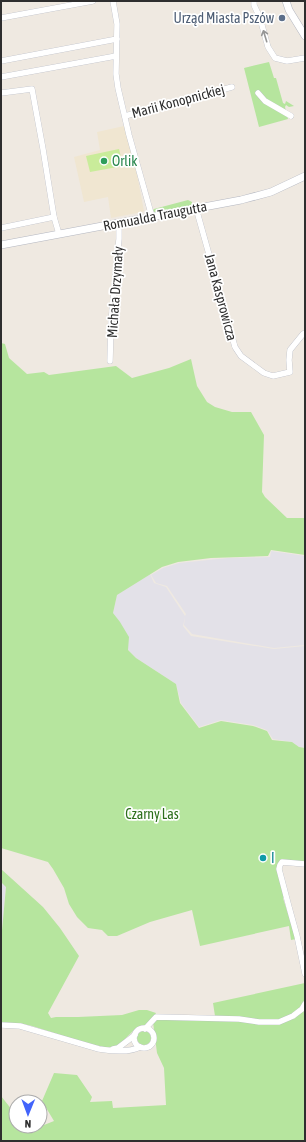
<svg xmlns="http://www.w3.org/2000/svg" width="306" height="1142" viewBox="0 0 306 1142" font-family="'Asap Condensed',sans-serif">
  <rect width="100%" height="100%" fill="#efe9e1"/>
  <g fill="#e3e1e8">
    <polygon points="271,551 305,556 305,645 274,648 192,634 184,625 185,617 183,626 191,636 274,649 305,646 305,748 299,747 292,742 273,739 267,730 253,725 221,720 199,727 181,703 176,684 136,658 128,650 113,613 117,595 150,574 154,583 166,587 185,616 186,614 167,586 156,583 151,575 163,568 179,563 228,558 270,557"/>
    <polygon points="1,882 6,886 1,941"/>
  </g>
  <polygon fill="#f0e6d1" points="124,126 131,143 144,211 142,212 111,218 108,197 84,202 74,157 100,150 97,132"/>
  <g fill="#b6e59e">
    <polygon points="269,62 274,78 276,78 283,103 285,104 286,101 294,106 289,107 286,105 285,107 288,119 259,127 244,68"/>
    <polygon points="188,200 192,202 192,206 155,213 153,210 154,209"/>
    <polygon points="1,343 5,344 9,358 27,374 44,372 49,375 116,366 132,378 169,368 191,359 197,386 207,402 215,407 232,412 251,412 264,435 262,492 265,497 287,518 305,518 305,555 271,550 268,556 211,558 178,562 162,567 117,595 113,613 120,622 129,637 128,650 136,658 176,684 180,703 199,728 221,721 253,726 267,731 272,740 292,742 299,747 305,748 305,864 281,863 286,896 283,898 296,939 291,940 289,926 200,946 192,910 150,922 117,936 108,936 102,930 88,928 77,917 69,904 64,888 53,869 48,862 1,848"/>
    <polygon points="1,869 43,907 60,928 79,956 48,1013 51,1018 56,1017 78,1017 122,1015 139,1010 147,1010 156,1013 155,1015 144,1026 135,1029 119,1045 108,1048 86,1043 32,1026 19,1023 1,1023 1,941 6,887 1,882"/>
    <polygon points="305,983 305,1141 1,1141 1,1096 16,1115 16,1126 37,1126 39,1127 54,1121 42,1101 54,1073 77,1075 92,1097 90,1102 112,1101 113,1108 166,1105 164,1068 157,1053 153,1022 158,1018 215,1016 213,1003"/>
    <circle cx="144" cy="1038" r="7"/>
  </g>
  <polygon fill="#c9ec9a" points="119,149 123,166 90,172 86,156"/>
  <g fill="none" stroke-linecap="round" stroke-linejoin="round">
    <g stroke="#b4b7c1" stroke-width="6">
      <g id="street">
        <polyline points="113,1 117,24 116,74 118,88 129,135 152,217"/>
        <polyline points="254,1 254,5 260,18 268,47 275,58 287,61 305,58"/>
        <polyline points="1,18 93,1"/>
        <polyline points="1,61 117,39"/>
        <polyline points="1,77 116,56"/>
        <polyline points="1,93 32,89 43,149 54,217 59,234"/>
        <polyline points="258,93 265,101 291,116"/>
        <polyline points="125,116 232,87"/>
        <polyline points="196,208 235,347 241,356 264,373 273,376 290,372 289,360 290,350 303,334 305,333"/>
        <polyline points="1,228 54,217"/>
        <polyline points="110,361 111,322 119,239 119,224"/>
        <polyline points="305,864 282,862 280,865 279,869 289,907 297,936 305,974"/>
        <path d="M1 1025 20 1026 99 1049C112 1051 129 1053 140 1047"/>
        <circle cx="144" cy="1038" r="10"/>
        <polyline points="145,1029 156,1017 239,1019 259,1022 279,1022 293,1016 302,1009 305,1004"/>
        <polyline points="113,1049 118,1048 135,1035"/>
      </g>
    </g>
    <g stroke="#b4b7c1" stroke-width="8">
      <g id="secondary">
        <polyline points="286,1 289,10 305,36"/>
        <polyline points="1,245 241,200 271,192 305,176"/>
      </g>
    </g>
    <use href="#street" stroke="#fff" stroke-width="5.5"/>
    <use href="#secondary" stroke="#fff" stroke-width="7"/>
  </g>
  <defs><path id="oneway-shaft" d="M-6 0H5M1.5-3L5.5 0L1.5 3" fill="none" stroke-width="1.6" stroke-linecap="round" stroke-linejoin="round"/></defs>
  <use stroke="#969696" href="#oneway-shaft" transform="translate(265 36) rotate(-107)"/>
  <circle fill="#5c6f8a" stroke="#fff" stroke-width="1.5" cx="282" cy="18" r="4"/>
  <circle fill="#2e9e5b" stroke="#fff" stroke-width="1.5" cx="104" cy="161" r="4"/>
  <circle fill="#0f9aa8" stroke="#fff" stroke-width="1.5" cx="263" cy="858" r="4"/>
  <g text-anchor="middle" dominant-baseline="central" stroke-width="3.5" stroke-linejoin="round" paint-order="stroke">
    <g font-size="14" fill="#4e5e75" stroke="#fff" text-anchor="end">
      <text x="274" y="18">Urząd Miasta Pszów</text>
    </g>
    <g font-size="14" fill="#2e2e2e" stroke="#fff">
      <text transform="translate(178 101) rotate(-15)">Marii Konopnickiej</text>
      <text transform="translate(155 216) rotate(-11)">Romualda Traugutta</text>
      <text transform="translate(115 292) rotate(-86)">Michała Drzymały</text>
      <text transform="translate(221 297) rotate(75)">Jana Kasprowicza</text>
    </g>
    <g font-size="14" fill="#27864d" stroke="#fff" text-anchor="start">
      <text x="112" y="161">Orlik</text>
    </g>
    <g font-size="14" fill="#2c6e1b" stroke="#fff">
      <text x="152" y="814">Czarny Las</text>
    </g>
    <g font-size="14" fill="#0d838f" stroke="#fff" text-anchor="start">
      <text x="271" y="858">I</text>
    </g>
  </g>
  <rect width="306" height="1142" fill="none" stroke="#2e2e2e" stroke-width="4"/>
  <g transform="translate(28 1114) rotate(181)"><circle r="19" fill="#ffffff" stroke="#ababab"/>
  <path d="M0-3L7 15L0 10L-7 15Z" fill="#4264fb"/>
  <text y="-6" font-size="11" font-weight="bold" text-anchor="middle" fill="#2e2e2e">N</text>
  </g>
</svg>
